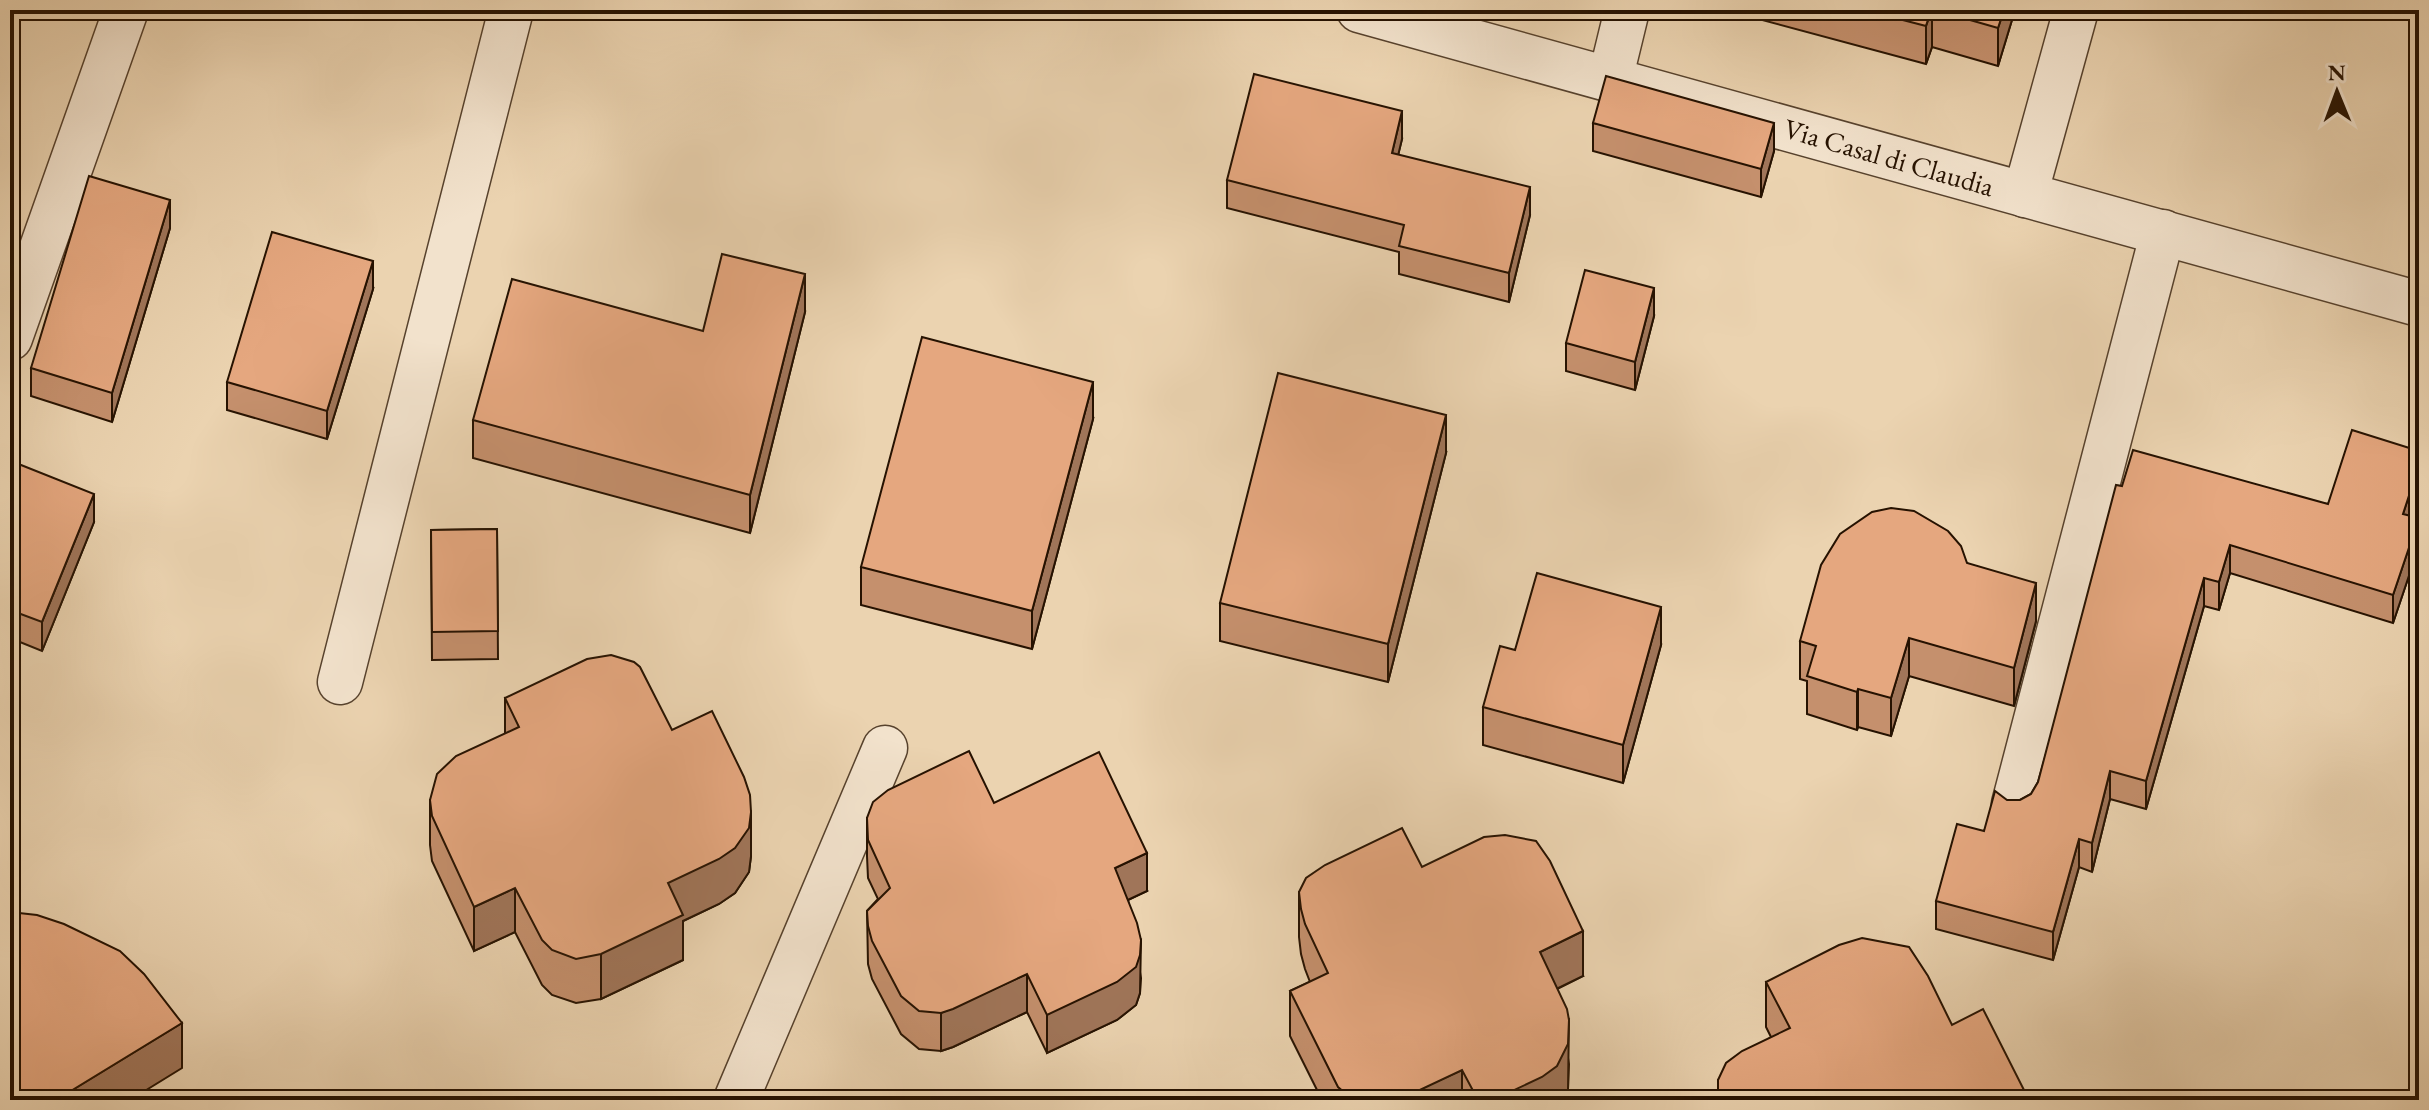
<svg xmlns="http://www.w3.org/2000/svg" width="2429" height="1110" viewBox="0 0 2429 1110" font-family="'EB Garamond',serif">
  <rect width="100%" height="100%" fill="#ebd3b0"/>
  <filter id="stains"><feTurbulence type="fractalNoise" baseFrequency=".0025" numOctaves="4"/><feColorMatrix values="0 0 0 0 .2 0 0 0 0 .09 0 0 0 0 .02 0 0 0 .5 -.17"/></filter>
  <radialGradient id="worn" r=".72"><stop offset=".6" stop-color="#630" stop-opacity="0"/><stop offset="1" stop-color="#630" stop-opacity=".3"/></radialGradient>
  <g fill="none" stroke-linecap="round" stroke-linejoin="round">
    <g stroke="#57422d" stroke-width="47">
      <g id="minor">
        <polyline points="1610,80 1627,10"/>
        <polyline points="2025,195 2076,10"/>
        <polyline points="10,338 126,10"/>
        <polyline points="340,682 511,10"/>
        <polyline points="2014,804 2163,232"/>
        <polyline points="736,1100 885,748"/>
      </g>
    </g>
    <g stroke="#57422d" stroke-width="47">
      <polyline id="tertiary" points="1359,10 2419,304"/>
    </g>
    <use href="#minor" stroke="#f2e2cc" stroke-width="44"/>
    <use href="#tertiary" stroke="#f2e2cc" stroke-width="44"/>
  </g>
  <g fill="#c5906d" stroke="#261201" stroke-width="2">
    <polygon points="1725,10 2015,10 1998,66 1932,47 1926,64"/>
    <polygon points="1593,123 1774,151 1761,197 1593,151"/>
    <polygon points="1402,139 1398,155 1530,215 1509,302 1399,274 1399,252 1227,208 1227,180"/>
    <polygon points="170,228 112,422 31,396 31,368"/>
    <polygon points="373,289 327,439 227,410 227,382"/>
    <polygon points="805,312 750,533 473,458 473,420"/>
    <polygon points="1654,316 1635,390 1566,371 1566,343"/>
    <polygon points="1093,419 1032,649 861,605 861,567"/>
    <polygon points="1446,453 1388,682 1220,641 1220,603"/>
    <polygon points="10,478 94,522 42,651 10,638"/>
    <polygon points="2122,486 2328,504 2412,516 2419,546 2393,623 2230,573 2219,610 2204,606 2146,809 2110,799 2092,872 2079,867 2053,960 1936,929 1936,901 1984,831 2007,800 2020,800 2031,794 2038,782"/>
    <polygon points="497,529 498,659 432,660 431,530"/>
    <polygon points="1967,563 2036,621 2014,706 1909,676 1891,736 1858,727 1857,730 1807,714 1807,681 1800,679 1800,641"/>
    <polygon points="1661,645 1623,783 1483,745 1483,707"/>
    <polygon points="505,698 672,730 751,856 749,872 735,893 719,904 683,921 683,960 601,999 576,1003 552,995 542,985 515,932 474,951 432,861 430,845 430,800 505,734"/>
    <polygon points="994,803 1147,891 1128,900 1141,978 1140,993 1136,1005 1117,1020 1047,1053 1027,1012 953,1047 941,1051 919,1049 901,1034 872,979 868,964 867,911 878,899 868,878 867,856 867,818"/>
    <polygon points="1422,867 1583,976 1557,989 1569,1064 1568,1089 1562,1100 1322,1100 1290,1036 1290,991 1310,982 1305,969 1301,954 1299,937 1299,892"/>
    <polygon points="1766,982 1952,1025 2026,1100 1718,1100 1718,1080 1771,1037 1766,1027"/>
  </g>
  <g fill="#a07559" stroke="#261201" stroke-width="2">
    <polygon points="1932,10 1932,47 1926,64 1926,26"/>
    <polygon points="2004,10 2015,10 1998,66 1998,28"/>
    <polygon points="1402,111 1402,139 1392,181 1392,153"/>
    <polygon points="1774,123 1774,151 1761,197 1761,169"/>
    <polygon points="1530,187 1530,215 1509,302 1509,273"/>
    <polygon points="170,200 170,228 112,422 112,393"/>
    <polygon points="373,261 373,289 327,439 327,411"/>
    <polygon points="805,274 805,312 750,533 750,495"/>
    <polygon points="1654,288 1654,316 1635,390 1635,362"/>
    <polygon points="1093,382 1093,419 1032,649 1032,611"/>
    <polygon points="1446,415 1446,453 1388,682 1388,644"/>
    <polygon points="2419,465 2419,493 2403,542 2403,514"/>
    <polygon points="94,494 94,522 42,651 42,622"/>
    <polygon points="2419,518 2419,546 2393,623 2393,595"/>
    <polygon points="2230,545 2230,573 2219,610 2219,582"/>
    <polygon points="2204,578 2204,606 2146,809 2146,781"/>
    <polygon points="2036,583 2036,621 2014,706 2014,668"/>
    <polygon points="1661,607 1661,645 1623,783 1623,745"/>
    <polygon points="1909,638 1909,676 1891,736 1891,698"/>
    <polygon points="1858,689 1858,727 1857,730 1857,692"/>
    <polygon points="2110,771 2110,799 2092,872 2092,843"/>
    <polygon points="751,812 751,856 749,872 735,893 719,904 683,921 683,960 601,999 601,954 668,883"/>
    <polygon points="2079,839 2079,867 2053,960 2053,932"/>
    <polygon points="1147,853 1147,891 1115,906 1115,868"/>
    <polygon points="515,888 515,932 474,951 474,907"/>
    <polygon points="1583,931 1583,976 1540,997 1540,952"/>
    <polygon points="1141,940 1140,993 1136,1005 1117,1020 1047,1053 1047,1015"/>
    <polygon points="1027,974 1027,1012 953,1047 941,1051 941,1013"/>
    <polygon points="1569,1020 1568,1089 1562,1100 1493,1100"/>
    <polygon points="182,1023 182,1068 130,1100 56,1100"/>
    <polygon points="1462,1070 1462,1100 1395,1100"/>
  </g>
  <g fill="#e5a77f" stroke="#261201" stroke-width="2">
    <polygon points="1864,10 1931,10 1926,26"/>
    <polygon points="1935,10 2004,10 1998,28"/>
    <polygon points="1254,74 1402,111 1392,153 1530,187 1509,273 1399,246 1404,225 1227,180"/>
    <polygon points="1606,76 1774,123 1761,169 1593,123"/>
    <polygon points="89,176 170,200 112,393 31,368"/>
    <polygon points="272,232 373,261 327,411 227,382"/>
    <polygon points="722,254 805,274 750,495 473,420 512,279 703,331"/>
    <polygon points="1585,270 1654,288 1635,362 1566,343"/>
    <polygon points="922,337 1093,382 1032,611 861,567"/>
    <polygon points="1278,373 1446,415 1388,644 1220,603"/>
    <polygon points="2352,430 2419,451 2419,465 2403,514 2419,518 2393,595 2230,545 2219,582 2204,578 2146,781 2110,771 2092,843 2079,839 2053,932 1936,901 1957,824 1984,831 1995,791 2007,800 2020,800 2031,794 2038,782 2116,485 2122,486 2133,450 2328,504"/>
    <polygon points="16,463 94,494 42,622 10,610 10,478"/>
    <polygon points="1891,508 1914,511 1948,531 1961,546 1967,563 2036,583 2014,668 1909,638 1891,698 1858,689 1857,692 1807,676 1816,646 1800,641 1821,565 1840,534 1872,512"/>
    <polygon points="497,529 498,631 432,632 431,530"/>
    <polygon points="1537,573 1661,607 1623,745 1483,707 1500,646 1515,650"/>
    <polygon points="611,655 634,662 640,667 672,730 712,711 744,777 750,795 751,812 749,828 735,848 719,859 668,883 683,915 601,954 576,959 552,950 542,940 515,888 474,907 432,816 430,800 437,774 456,756 519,727 505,698 587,659"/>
    <polygon points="969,751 994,803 1099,752 1147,853 1115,868 1137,923 1141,940 1140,955 1136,967 1117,982 1047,1015 1027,974 953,1009 941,1013 919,1011 901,996 872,941 868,926 867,911 890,888 868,840 867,818 873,802 888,790"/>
    <polygon points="1402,828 1422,867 1484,837 1505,835 1536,841 1550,861 1583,931 1540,952 1567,1009 1569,1020 1568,1044 1557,1066 1542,1077 1493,1100 1478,1100 1462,1070 1405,1097 1395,1100 1363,1100 1345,1093 1338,1087 1290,991 1328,973 1305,924 1301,909 1299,892 1306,878 1325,865"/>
    <polygon points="10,912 37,915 64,924 120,951 144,974 182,1023 56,1100 10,1100"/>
    <polygon points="1862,938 1909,947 1928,976 1952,1025 1983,1009 2026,1094 2026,1100 1720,1100 1718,1091 1718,1080 1726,1063 1742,1051 1790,1028 1766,982 1839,945"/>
  </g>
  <g text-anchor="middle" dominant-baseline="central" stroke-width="8" stroke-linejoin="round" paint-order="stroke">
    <g font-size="28" fill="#261201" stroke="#f2e2cc">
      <text transform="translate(1889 157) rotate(16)">Via Casal di Claudia</text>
    </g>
  </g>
  <rect width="2429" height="1110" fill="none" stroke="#ebd3b0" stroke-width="40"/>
  <rect x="12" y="12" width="2405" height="1086" fill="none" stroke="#261201" stroke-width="4"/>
  <rect x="20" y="20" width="2389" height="1070" fill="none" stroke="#261201" stroke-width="2"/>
  <g transform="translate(2337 92) rotate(359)" stroke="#f2e2cc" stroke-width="6" paint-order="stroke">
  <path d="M0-6L14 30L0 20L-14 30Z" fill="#261201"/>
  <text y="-12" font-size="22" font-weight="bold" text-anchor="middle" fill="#261201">N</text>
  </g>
  <rect width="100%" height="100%" filter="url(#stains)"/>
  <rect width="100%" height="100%" fill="url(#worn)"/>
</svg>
